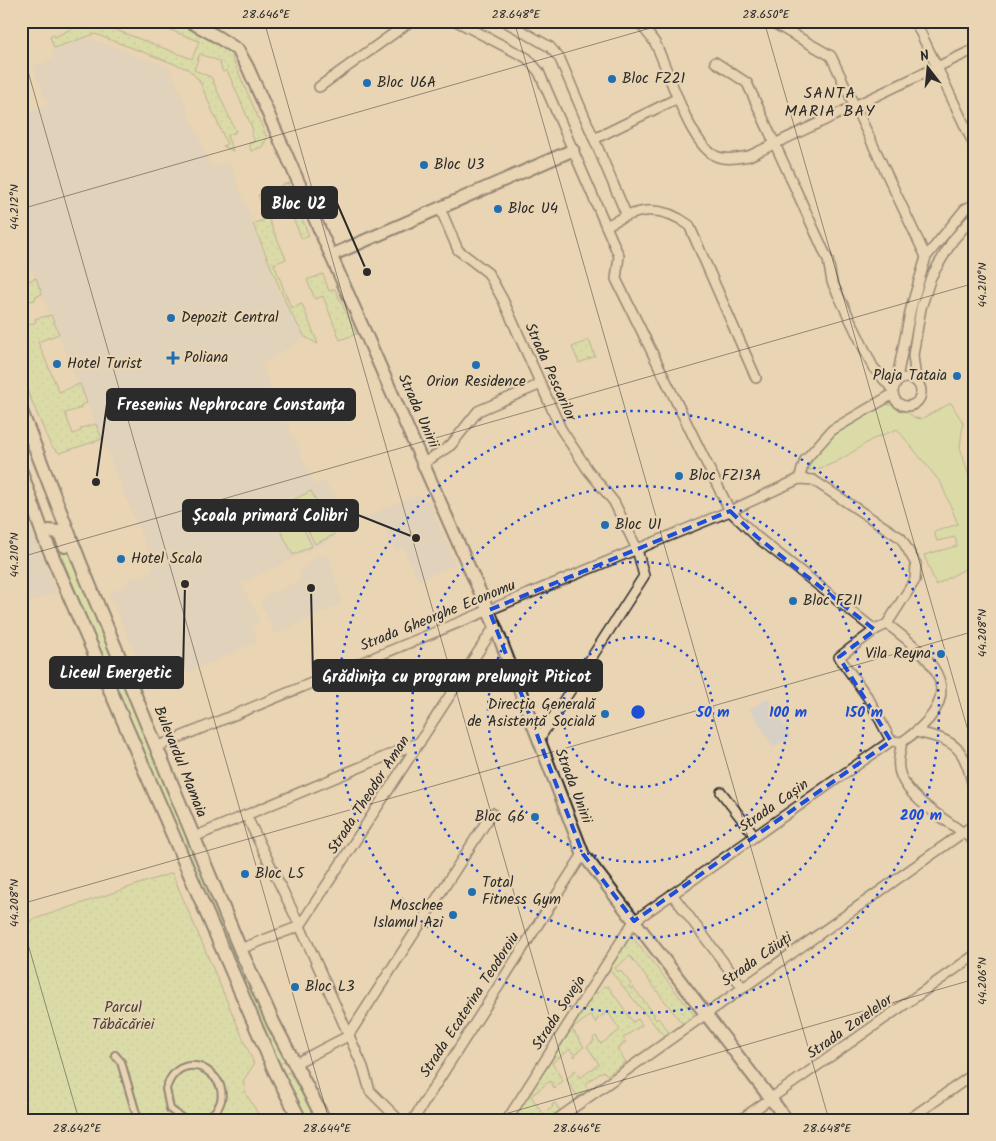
<svg xmlns="http://www.w3.org/2000/svg" width="996" height="1141" viewBox="0 0 996 1141" font-family="Kalam,sans-serif">
  <defs>
    <pattern id="park-dots" width="8" height="8" patternUnits="userSpaceOnUse" patternTransform="scale(1.25)"><rect width="8" height="8" fill="#c9e59c"/><path d="M2 2h.1M6 6h.1" fill="none" stroke="#adc587" stroke-width="1.8" stroke-linecap="round"/></pattern>
  </defs>
  <rect width="100%" height="100%" fill="#e9d4b3"/>
  <filter id="ink" filterUnits="userSpaceOnUse"><feTurbulence type="fractalNoise" baseFrequency=".02" numOctaves="2"/><feDisplacementMap in="SourceGraphic" scale="10" xChannelSelector="R" yChannelSelector="G"/><feConvolveMatrix kernelMatrix="1 2 1 2 8 2 1 2 1" color-interpolation-filters="sRGB"/></filter>
  <g filter="url(#ink)">
    <g fill="#d7d0c6">
      <polygon points="84,37 169,67 212,169 229,162 279,293 305,337 261,364 314,485 323,481 354,522 334,530 337,537 241,583 260,622 251,626 258,641 151,689 109,593 128,586 127,581 153,571 152,559 21,243 21,116 48,105 33,66 55,58 51,49"/>
      <polygon points="418,495 429,503 455,565 418,580 404,548 395,551 385,528 363,518"/>
      <polygon points="28,522 56,592 21,605 21,524"/>
      <polygon points="319,555 325,555 329,559 341,600 340,604 275,634 261,603 266,596 300,581 300,569"/>
      <polygon points="768,698 791,737 773,747 750,709"/>
    </g>
    <g fill="#c9e59c" stroke="#7a8864">
      <polygon points="288,183 297,206 268,218 258,195"/>
      <path d="M951 403 963 423 960 447 975 496V573L970 566 936 585 924 555 957 546 955 537 937 541 934 532 958 524 941 483 897 429C888 433 879 436 871 440 852 452 831 469 808 470 819 440 857 418 885 404L901 407 915 418 921 419Z"/>
      <polygon points="311,491 334,535 315,544 293,500"/>
      <polygon points="290,502 312,546 293,555 271,511"/>
      <polygon points="56,535 73,561 285,1061 278,1065 123,705 54,538"/>
      <polygon points="289,1072 317,1120 308,1120 283,1075"/>
    </g>
    <g fill="url(#park-dots)" stroke="#7a8864">
      <polygon points="147,21 177,23 219,43 230,53 267,138 262,147 251,151 249,144 255,141 251,133 253,130 227,70 223,72 219,61 200,54 194,70 211,77 236,132 227,136 233,151 223,146 227,144 199,80 188,69 95,34 54,48 50,37 54,35 55,37 77,26 79,29 95,22 192,59 199,41"/>
      <polygon points="297,206 309,236 302,239 289,209"/>
      <polygon points="268,218 286,259 274,264 291,308 302,304 318,344 305,337 288,308 253,224"/>
      <polygon points="323,274 329,291 335,289 356,334 340,340 323,296 315,299 307,280"/>
      <polygon points="36,278 42,294 35,297 35,300 21,303 21,284"/>
      <polygon points="21,309 28,325 36,322 35,319 51,315 59,334 38,342 59,392 80,384 87,403 80,406 81,408 65,413 73,434 81,431 81,428 96,424 102,439 60,453 51,446 21,376"/>
      <polygon points="589,340 595,356 579,363 572,347"/>
      <polygon points="172,873 254,1064 243,1081 246,1094 262,1120 21,1120 21,918 23,923"/>
      <polygon points="629,933 696,1017 686,1025 681,1022 630,956 615,968 618,972 620,970 631,984 629,986 631,989 633,987 655,1015 653,1016 656,1020 658,1018 669,1032 667,1033 671,1038 667,1040 608,968"/>
      <polygon points="608,986 633,1022 638,1019 642,1025 623,1038 626,1042 617,1049 626,1062 607,1075 603,1071 585,1084 588,1090 578,1097 566,1079 573,1074 572,1072 575,1070 580,1078 599,1064 587,1046 594,1041 593,1038 596,1036 601,1044 620,1030 608,1012 597,1019 596,1023 591,1015 572,1029 584,1047 576,1053 575,1057 570,1049 552,1063 563,1081 556,1086 555,1089 550,1081 531,1096 543,1114 553,1107 552,1105 555,1103 560,1111 547,1120 521,1120 515,1113 593,990 598,994 603,987"/>
    </g>
    <g fill="none" stroke-linecap="round" stroke-linejoin="round">
      <g stroke="#2b2b2b" stroke-width="10">
        <g id="pedestrian">
          <polyline points="115,1055 121,1062 138,1120"/>
          <path d="M184 1120 170 1109 166 1089C184 1033 255 1093 203 1120"/>
        </g>
      </g>
      <g stroke="#2b2b2b" stroke-width="12">
        <g id="minor">
          <polyline points="456,21 527,58 539,72 619,256 616,279 730,511 757,537 875,630"/>
          <polyline points="504,21 550,47 560,59 626,214"/>
          <path d="M638 21C643 28 650 35 655 43 669 69 689 147 718 157 727 160 739 158 749 156L975 49"/>
          <polyline points="770,21 831,56 926,257"/>
          <polyline points="915,21 975,147"/>
          <polyline points="715,62 747,83 828,260 832,282 873,367 893,390"/>
          <polyline points="319,87 411,21"/>
          <polyline points="594,139 678,98"/>
          <polyline points="440,208 458,250 488,273 503,300 561,429 588,470 614,502 637,549 644,576 539,739"/>
          <path d="M606 226C636 209 659 203 689 225L756 378"/>
          <circle cx="907" cy="392" r="14"/>
          <polyline points="916,381 913,355 921,308 931,277 953,240 975,215"/>
          <polyline points="896,383 911,308 926,257 965,209 975,204"/>
          <polyline points="424,463 451,445 478,411 541,384"/>
          <polyline points="799,479 805,460 832,430 893,394"/>
          <path d="M887 624C939 663 970 696 902 742L891 741"/>
          <path d="M916 732C962 741 964 751 975 793"/>
          <path d="M902 742C900 753 896 765 901 776 911 803 954 823 975 842"/>
          <polyline points="156,747 730,511 799,479 813,480 901,538 916,564 915,580 887,624 875,630 839,657 869,699 891,741"/>
          <polyline points="721,792 755,836"/>
          <polyline points="246,815 300,926 363,1067 370,1091 399,1120"/>
          <polyline points="194,837 420,742"/>
          <polyline points="672,894 743,988"/>
          <polyline points="240,949 300,926 495,626"/>
          <polyline points="294,1064 348,1036 492,813"/>
          <polyline points="413,1120 583,854"/>
          <polyline points="507,1120 634,921 891,741"/>
          <polyline points="556,1120 975,824"/>
          <polyline points="740,1120 975,955"/>
          <polyline points="908,1120 975,1073"/>
        </g>
      </g>
      <g stroke="#2b2b2b" stroke-width="15">
        <g id="tertiary">
          <polyline points="189,21 216,36 238,50 248,68 495,626 583,854 787,1120"/>
          <polyline points="332,255 573,150"/>
        </g>
      </g>
      <g stroke="#2b2b2b" stroke-width="16">
        <g id="secondary">
          <polyline points="21,411 81,565 240,949 273,1022 324,1120"/>
          <polyline points="21,472 44,537 275,1071 300,1120"/>
          <polyline points="44,537 49,531 59,532 65,546"/>
        </g>
      </g>
      <use href="#pedestrian" stroke="#e9d4b3" stroke-width="6"/>
      <use href="#minor" stroke="#e9d4b3" stroke-width="9"/>
      <use href="#tertiary" stroke="#e9d4b3" stroke-width="11"/>
      <use href="#secondary" stroke="#e9d4b3" stroke-width="12"/>
    </g>
  </g>
  <path d="M0 0H996V1141H0ZM730 511 757 537 875 630 839 657 891 741 634 921 583 854 489 610Z" fill="#e9d4b3" fill-opacity=".55" fill-rule="evenodd"/>
  <path fill="none" stroke="#1d4ed8" stroke-width="4" stroke-dasharray="10 6" stroke-linejoin="round" d="M730 511 757 537 875 630 839 657 891 741 634 921 583 854 489 610Z"/>
  <path fill="none" stroke="#2b2b2b" stroke-width="1" stroke-opacity="0.45" d="M264 21 579 1120M514 21 829 1120M764 21 975 755M21 47 329 1120M21 209 675 21M21 557 975 283M21 904 975 631M21 920 79 1120M484 1120 975 979"/>
  <g fill="none" stroke="#1d4ed8" stroke-width="2.5" stroke-dasharray="2.5 5">
    <circle cx="638" cy="712" r="75"/>
    <circle cx="638" cy="712" r="150"/>
    <circle cx="638" cy="712" r="226"/>
    <circle cx="638" cy="712" r="301"/>
  </g>
  <g fill="#1f6fb2" stroke="#e9d4b3" stroke-width="2">
    <circle cx="612" cy="79" r="5"/>
    <circle cx="367" cy="83" r="5"/>
    <circle cx="424" cy="165" r="5"/>
    <circle cx="498" cy="209" r="5"/>
    <circle cx="171" cy="318" r="5"/>
    <path d="M170.5 350.5h5v5h5v5h-5v5h-5v-5h-5v-5h5z"/>
    <circle cx="57" cy="364" r="5"/>
    <circle cx="476" cy="365" r="5"/>
    <circle cx="957" cy="376" r="5"/>
    <circle cx="679" cy="476" r="5"/>
    <circle cx="605" cy="525" r="5"/>
    <circle cx="121" cy="559" r="5"/>
    <circle cx="793" cy="601" r="5"/>
    <circle cx="941" cy="654" r="5"/>
    <circle cx="605" cy="714" r="5"/>
    <circle cx="535" cy="817" r="5"/>
    <circle cx="245" cy="874" r="5"/>
    <circle cx="472" cy="892" r="5"/>
    <circle cx="453" cy="915" r="5"/>
    <circle cx="295" cy="987" r="5"/>
  </g>
  <g text-anchor="middle" dominant-baseline="central" stroke-width="4.5" stroke-linejoin="round" paint-order="stroke">
    <g font-size="15" fill="#2b2b2b" stroke="#e9d4b3" text-anchor="start">
      <text x="622" y="79">Bloc FZ21</text>
      <text x="377" y="83">Bloc U6A</text>
      <text x="434" y="165">Bloc U3</text>
      <text x="508" y="209">Bloc U4</text>
      <text x="181" y="318">Depozit Central</text>
      <text x="184" y="358">Poliana</text>
      <text x="67" y="364">Hotel Turist</text>
      <text x="947" y="376" text-anchor="end">Plaja Tataia</text>
      <text x="476" y="382" text-anchor="middle">Orion Residence</text>
      <text x="689" y="476">Bloc FZ13A</text>
      <text x="615" y="525">Bloc U1</text>
      <text x="131" y="559">Hotel Scala</text>
      <text x="803" y="601">Bloc FZ11</text>
      <text x="931" y="654" text-anchor="end">Vila Reyna</text>
      <text x="595" y="705" text-anchor="end">Direcția Generală<tspan x="595" dy="17">de Asistență Socială</tspan></text>
      <text x="525" y="817" text-anchor="end">Bloc G6</text>
      <text x="255" y="874">Bloc L5</text>
      <text x="482" y="883">Total<tspan x="482" dy="17">Fitness Gym</tspan></text>
      <text x="443" y="906" text-anchor="end">Moschee<tspan x="443" dy="17">Islamul Azi</tspan></text>
      <text x="305" y="987">Bloc L3</text>
    </g>
    <g font-size="15" fill="#2b2b2b" stroke="#e9d4b3">
      <text transform="translate(550 372) rotate(66)">Strada Pescarilor</text>
      <text transform="translate(418 411) rotate(66)">Strada Unirii</text>
      <text transform="translate(438 616) rotate(-22)">Strada Gheorghe Economu</text>
      <text transform="translate(180 762) rotate(68)">Bulevardul Mamaia</text>
      <text transform="translate(573 786) rotate(69)">Strada Unirii</text>
      <text transform="translate(369 795) rotate(-57)">Strada Theodor Aman</text>
      <text transform="translate(774 806) rotate(-35)">Strada Cașin</text>
      <text transform="translate(757 960) rotate(-35)">Strada Căiuți</text>
      <text transform="translate(470 1005) rotate(-57)">Strada Ecaterina Teodoroiu</text>
      <text transform="translate(559 1013) rotate(-57)">Strada Soveja</text>
      <text transform="translate(850 1027) rotate(-35)">Strada Zorelelor</text>
    </g>
    <g font-size="15" fill="#43473c" stroke="#e9d4b3">
      <text x="123" y="1008">Parcul<tspan x="123" dy="17">Tăbăcăriei</tspan></text>
    </g>
    <g font-size="16" letter-spacing="1" fill="#2b2b2b" stroke="#e9d4b3">
      <text x="830" y="93">SANTA<tspan x="830" dy="18">MARIA BAY</tspan></text>
    </g>
  </g>
  <circle cx="638" cy="712" r="8" fill="#1d4ed8" stroke="#e9d4b3" stroke-width="2.5"/>
  <g font-size="15" text-anchor="middle" font-weight="bold" fill="#1d4ed8" stroke="#e9d4b3" stroke-width="4.5" stroke-linejoin="round" paint-order="stroke">
    <text x="713" y="717">50 m</text>
    <text x="788" y="717">100 m</text>
    <text x="864" y="717">150 m</text>
    <text x="921" y="820">200 m</text>
  </g>
  <path fill="none" stroke="#2b2b2b" stroke-width="2" d="M367 272L337 203M96 482L107 404M416 538L358 515M185 584L183 673M311 588L313 676"/>
  <g fill="#2b2b2b" stroke="#e9d4b3" stroke-width="2">
    <circle cx="367" cy="272" r="5"/>
    <circle cx="96" cy="482" r="5"/>
    <circle cx="416" cy="538" r="5"/>
    <circle cx="185" cy="584" r="5"/>
    <circle cx="311" cy="588" r="5"/>
  </g>
  <g fill="#2b2b2b" stroke="#2b2b2b" stroke-width="2">
    <rect x="262" y="187" width="75" height="31" rx="5"/>
    <rect x="107" y="389" width="248" height="31" rx="5"/>
    <rect x="183" y="500" width="175" height="31" rx="5"/>
    <rect x="50" y="657" width="133" height="31" rx="5"/>
    <rect x="313" y="660" width="289" height="31" rx="5"/>
  </g>
  <g font-size="16" text-anchor="middle" font-weight="bold" fill="#fff">
    <text x="299" y="209">Bloc U2</text>
    <text x="231" y="410">Fresenius Nephrocare Constanța</text>
    <text x="270" y="521">Școala primară Colibri</text>
    <text x="116" y="678">Liceul Energetic</text>
    <text x="457" y="682">Grădinița cu program prelungit Piticot</text>
  </g>
  <rect width="996" height="1141" fill="none" stroke="#e9d4b3" stroke-width="55"/>
  <g transform="translate(928 68) rotate(344)" stroke="#e9d4b3" stroke-width="4" paint-order="stroke">
  <path d="M0-4L9 19L0 12L-9 19Z" fill="#2b2b2b"/>
  <text y="-8" font-size="14" font-weight="bold" text-anchor="middle" fill="#2b2b2b">N</text>
  </g>
  <rect x="28" y="28" width="940" height="1086" fill="none" stroke="#2b2b2b" stroke-width="2"/>
  <g font-size="12" text-anchor="middle" fill="#2b2b2b">
    <text x="266" y="18">28.646°E</text>
    <text x="516" y="18">28.648°E</text>
    <text x="766" y="18">28.650°E</text>
    <text transform="translate(14 207) rotate(-90)" y="4">44.212°N</text>
    <text transform="translate(982 285) rotate(-90)" y="4">44.210°N</text>
    <text transform="translate(14 555) rotate(-90)" y="4">44.210°N</text>
    <text transform="translate(982 633) rotate(-90)" y="4">44.208°N</text>
    <text transform="translate(14 903) rotate(-90)" y="4">44.208°N</text>
    <text transform="translate(982 981) rotate(-90)" y="4">44.206°N</text>
    <text x="77" y="1132">28.642°E</text>
    <text x="327" y="1132">28.644°E</text>
    <text x="577" y="1132">28.646°E</text>
    <text x="827" y="1132">28.648°E</text>
  </g>
</svg>
